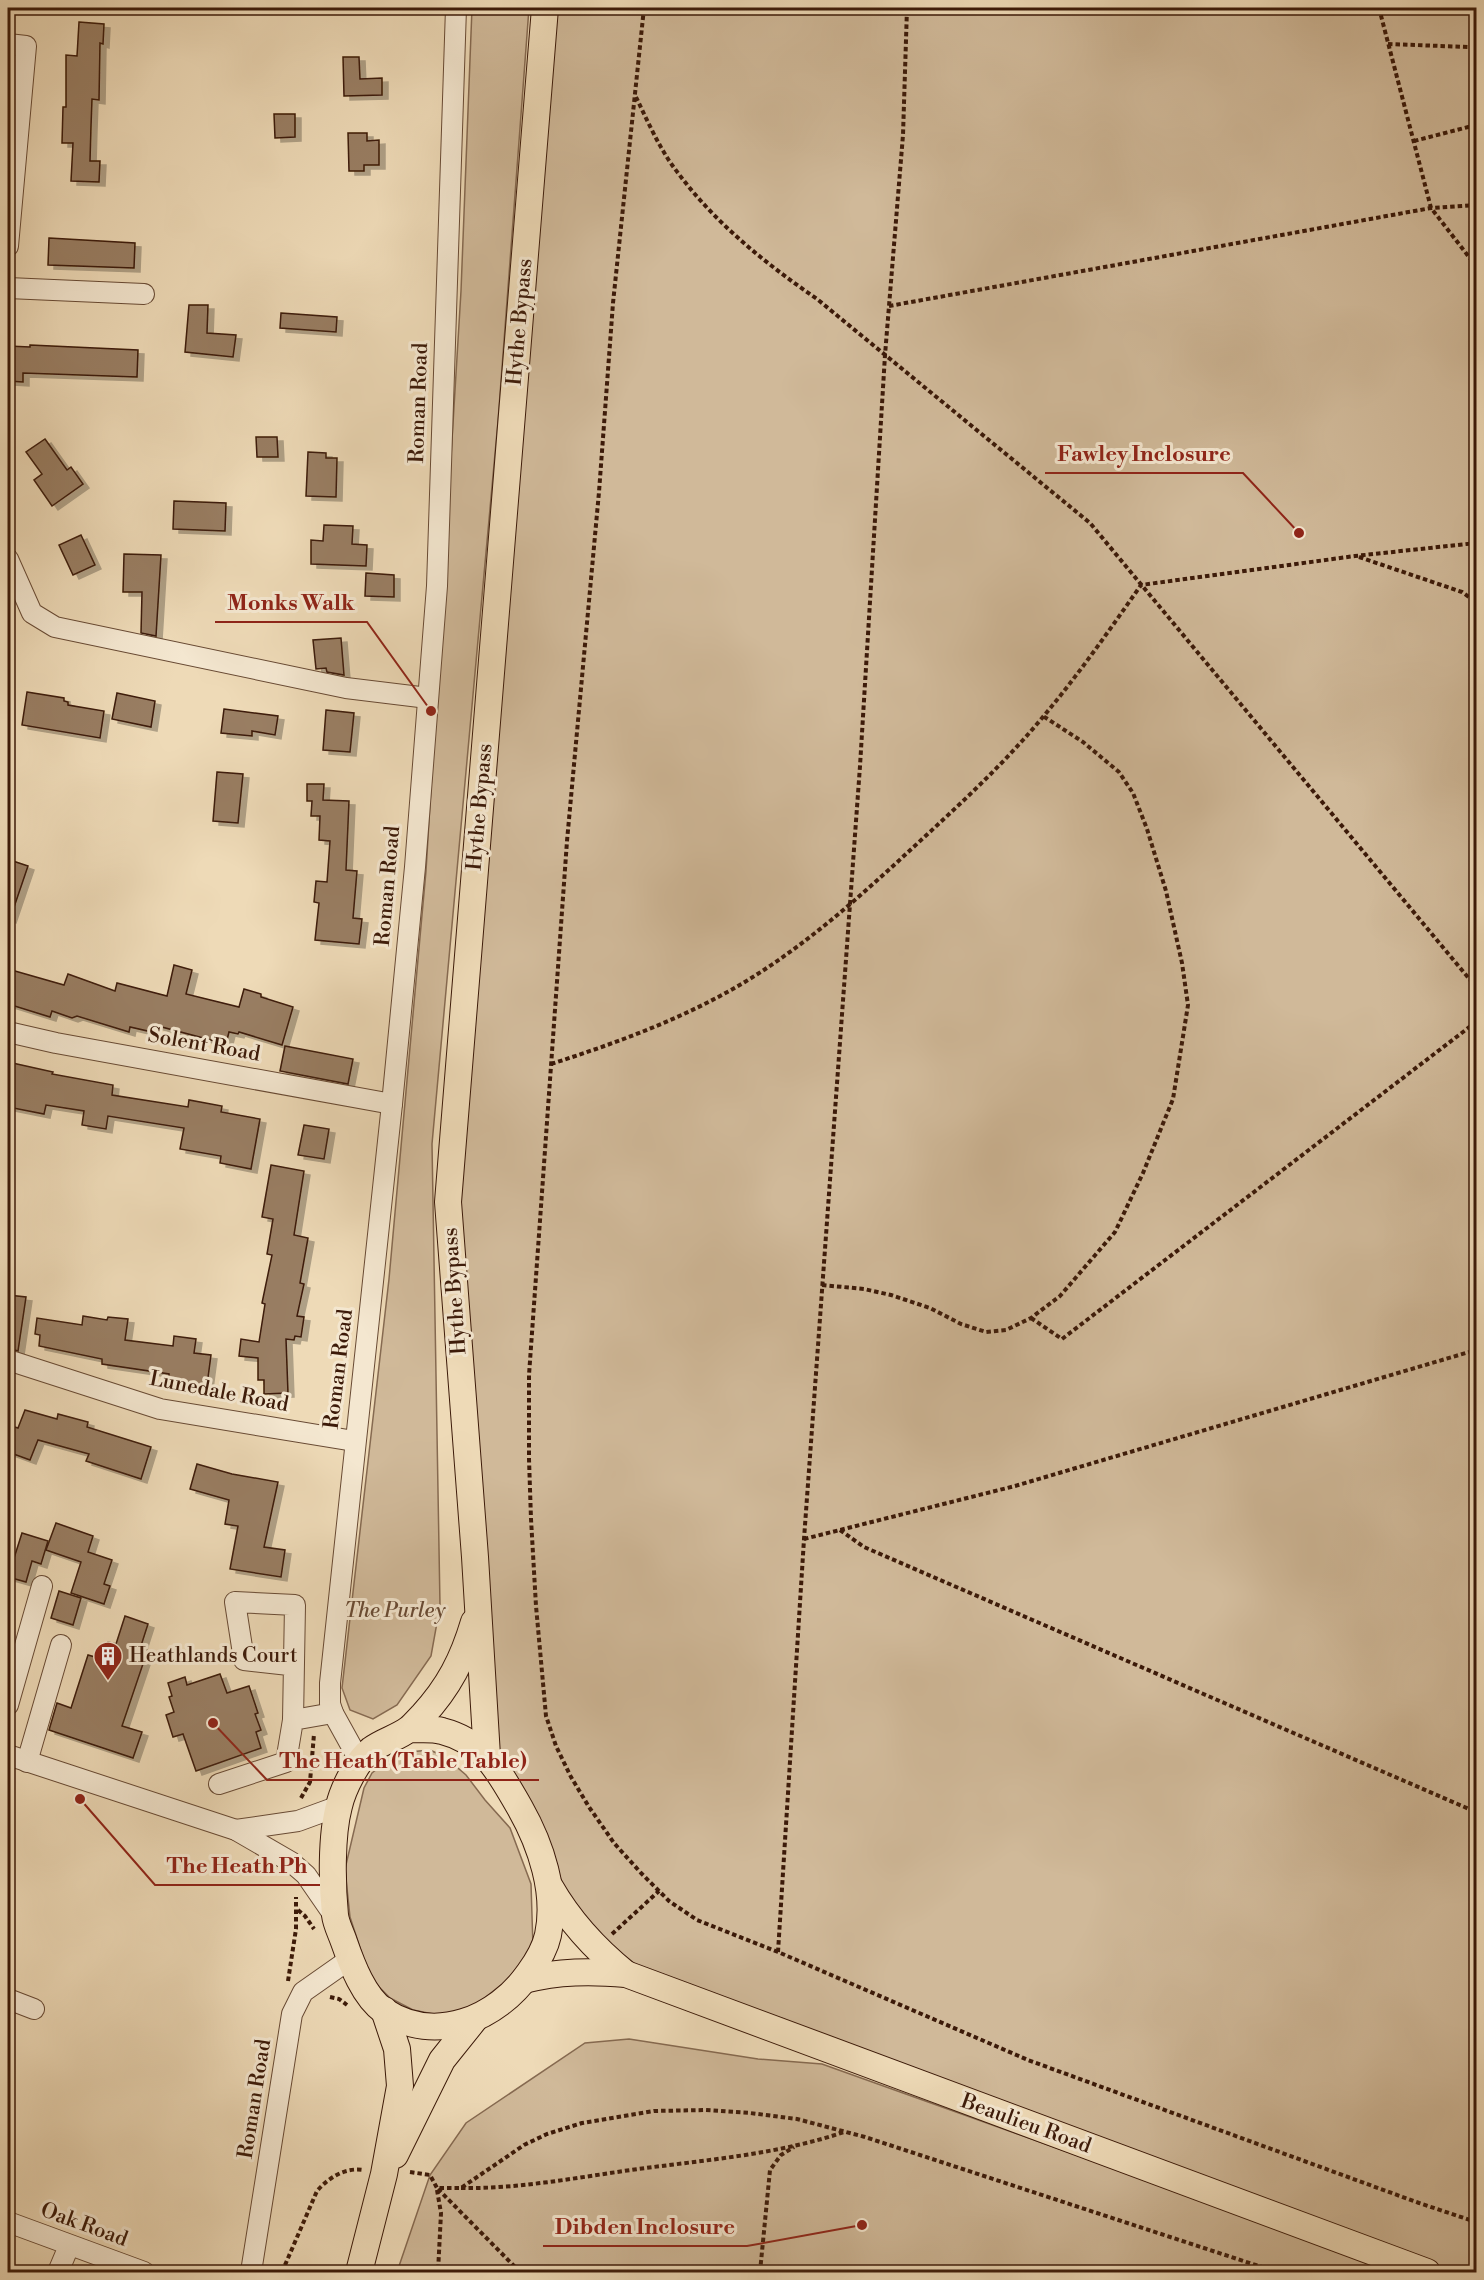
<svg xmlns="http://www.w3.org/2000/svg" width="1484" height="2280" viewBox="0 0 1484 2280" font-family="'Libre Bodoni',serif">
  <defs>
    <filter id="shadow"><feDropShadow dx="6" dy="4" stdDeviation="0" flood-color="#0004"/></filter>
  </defs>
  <rect width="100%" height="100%" fill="#eedab7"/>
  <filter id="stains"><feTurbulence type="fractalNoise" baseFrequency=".00333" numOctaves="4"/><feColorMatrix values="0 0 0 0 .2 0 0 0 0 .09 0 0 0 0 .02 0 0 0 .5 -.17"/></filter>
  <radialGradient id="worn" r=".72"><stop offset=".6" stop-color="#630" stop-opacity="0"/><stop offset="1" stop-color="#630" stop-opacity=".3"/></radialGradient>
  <g fill="#d0b999" stroke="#866a51" stroke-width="1.5">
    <polygon points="472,8 529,8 498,421 432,1144 440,1606 431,1656 397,1705 373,1719 350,1710 342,1688 389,1279 426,871 461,291"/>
    <polygon points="553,8 1476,8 1476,2272 1449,2272 802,2031 784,2019 755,2010 618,1958 585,1926 562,1884 553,1858 498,1749 465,1312 459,1172"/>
    <polygon points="430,1750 445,1757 466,1775 485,1800 510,1828 531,1884 533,1947 524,1967 478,2003 459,2011 438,2015 413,2010 390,1998 376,1984 366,1966 350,1917 345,1869 364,1788 372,1773 386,1762 409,1752"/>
    <polygon points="629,2039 758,2059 822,2064 1403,2272 397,2272 430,2175 466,2123 585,2043"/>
  </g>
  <g fill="#997e63" stroke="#3c1a09" stroke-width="1.5" filter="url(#shadow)">
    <polygon points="79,22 104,24 103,44 100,43 99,100 92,99 91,126 90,161 100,161 99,182 71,181 73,143 62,143 63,107 66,107 66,55 77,56"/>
    <polygon points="343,57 359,57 360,79 382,78 382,95 344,96"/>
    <polygon points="274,114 295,114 295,137 275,138"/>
    <polygon points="348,133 367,133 367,141 379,140 379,165 364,165 364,171 349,171"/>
    <polygon points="49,238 135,243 134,268 48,265"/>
    <polygon points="189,305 208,305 207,333 236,335 233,357 185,352"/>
    <polygon points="281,313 337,317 336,332 280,328"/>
    <polygon points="30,345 138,350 137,377 23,373 23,382 8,381 8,346 30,347"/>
    <polygon points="256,437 277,437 278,457 257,457"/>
    <polygon points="45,439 67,470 71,467 83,484 52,506 34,480 42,474 26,452"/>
    <polygon points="308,452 326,453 326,458 337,458 336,497 306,496"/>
    <polygon points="174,501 226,503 225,531 173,529"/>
    <polygon points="324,525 353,526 352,544 367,545 366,566 311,564 311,540 323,541"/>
    <polygon points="81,535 95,565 73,575 59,545"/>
    <polygon points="124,554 161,555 156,636 141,633 142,592 123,592"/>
    <polygon points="366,573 394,575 394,597 365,596"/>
    <polygon points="341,638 344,675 327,672 326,668 316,669 313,640"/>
    <polygon points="27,692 64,698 64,701 68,702 68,705 104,711 100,738 22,725"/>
    <polygon points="117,693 155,701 151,727 112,719"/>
    <polygon points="224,709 278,716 275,735 252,731 252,736 221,733"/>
    <polygon points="326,710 354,713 350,752 323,750"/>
    <polygon points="217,772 243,774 238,823 213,821"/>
    <polygon points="307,784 324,784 323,800 349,801 346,870 357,871 353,918 362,919 359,944 315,940 319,903 314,902 316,881 327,882 330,841 319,840 320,816 311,816 312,801 307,801"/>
    <polygon points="13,861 28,866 10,919 8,918 8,876"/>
    <polygon points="174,965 192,970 186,994 239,1007 244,989 261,994 261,997 293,1007 282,1045 239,1032 238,1034 229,1032 226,1044 154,1025 152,1032 130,1027 129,1032 77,1016 72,1018 52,1011 50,1017 8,1004 8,969 64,985 68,974 115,991 117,983 167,996"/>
    <polygon points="285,1046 353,1059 348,1084 280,1071"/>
    <polygon points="8,1062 53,1072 52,1074 113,1085 112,1095 188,1107 189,1100 222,1106 221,1112 260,1119 251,1169 220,1163 221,1156 180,1149 184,1128 108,1116 106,1129 82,1125 84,1111 46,1105 44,1114 8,1107"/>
    <polygon points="304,1125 329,1129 324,1159 298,1155"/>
    <polygon points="271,1165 304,1171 294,1235 308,1238 300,1283 304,1284 297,1316 304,1317 301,1337 295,1336 294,1340 286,1339 288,1393 264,1394 264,1380 258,1380 258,1358 239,1356 241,1339 259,1342 265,1304 262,1303 272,1255 267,1254 273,1219 262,1217"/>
    <polygon points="8,1295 26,1297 18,1351 8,1348"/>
    <polygon points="83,1316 107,1320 108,1317 128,1319 125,1340 173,1346 174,1336 196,1339 194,1353 211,1355 207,1385 169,1379 169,1374 102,1364 102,1359 39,1346 40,1335 35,1334 37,1318 82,1325"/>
    <polygon points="25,1410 57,1419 58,1414 88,1422 87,1427 151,1447 141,1479 86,1461 89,1454 38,1440 30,1460 8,1452 8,1425 18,1428"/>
    <polygon points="197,1464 232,1474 278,1482 264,1547 285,1550 281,1577 230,1569 238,1526 225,1524 229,1500 190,1489"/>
    <polygon points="56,1523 93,1536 88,1552 112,1560 104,1584 110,1586 104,1604 71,1593 81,1562 46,1550"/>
    <polygon points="22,1533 48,1541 41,1564 32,1561 26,1582 8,1577"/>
    <polygon points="59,1591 81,1598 73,1625 51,1618"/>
    <polygon points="125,1616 148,1624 139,1652 146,1655 122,1726 142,1732 133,1758 49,1730 57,1703 71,1708 88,1655 102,1659 108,1642 116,1644"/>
    <polygon points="220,1674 227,1693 249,1686 258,1713 255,1714 261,1730 256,1732 261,1748 196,1771 183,1734 173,1737 166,1715 174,1712 169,1697 172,1696 168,1683 185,1677 187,1685"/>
  </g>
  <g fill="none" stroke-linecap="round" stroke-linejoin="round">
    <g stroke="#684a34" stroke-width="22">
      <g id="minor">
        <polyline points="8,44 26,46 8,246"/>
        <polyline points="8,288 144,294"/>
        <polyline points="8,559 32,613 55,627 346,688 428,698"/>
        <polyline points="8,1032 56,1043 392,1104"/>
        <polyline points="8,1360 160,1409 354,1441"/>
        <polyline points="289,1665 244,1660 235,1602 295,1605 293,1720"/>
        <polyline points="8,1705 42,1586"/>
        <polyline points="8,1755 236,1830 291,1862 306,1875 335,1917"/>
        <polyline points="359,1760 333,1713 330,1704 330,1683 392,1104 415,867 437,586 456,8"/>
        <polyline points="27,1762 61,1645"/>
        <polyline points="219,1784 286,1762 293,1720 333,1713"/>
        <polyline points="236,1830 298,1821 339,1806"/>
        <polyline points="8,1999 34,2009"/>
        <polyline points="8,2222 144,2272"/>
        <polyline points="58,2272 69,2246"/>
        <polyline points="251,2272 292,2014 303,1992 350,1959"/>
      </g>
    </g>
    <g stroke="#3c1a09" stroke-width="28">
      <g id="major">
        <path d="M409 1729C419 1730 432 1728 442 1731 485 1742 499 1772 520 1808 541 1845 557 1893 548 1935 545 1949 537 1962 529 1973 497 2019 435 2045 384 2011 364 1997 352 1965 344 1942 341 1933 336 1924 335 1915 332 1885 331 1836 339 1806 343 1789 357 1760 371 1750 383 1741 397 1738 409 1729 413 1726 418 1720 422 1716 449 1687 463 1659 474 1622"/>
        <polyline points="487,1756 475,1557 448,1202 545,8"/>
        <path d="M550 1887C570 1922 595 1949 626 1974"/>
        <path d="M524 1980C559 1971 591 1971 626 1974L1427 2272"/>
        <polyline points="395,2155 442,2060 474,2020"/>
        <polyline points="359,2272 384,2174 400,2086 397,2049 384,2010"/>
      </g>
    </g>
    <g stroke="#3c1a09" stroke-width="4" stroke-dasharray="4.5 3" stroke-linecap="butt">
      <polyline points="644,8 613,303 599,492 567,841 529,1375 529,1459 531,1519 536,1606 546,1716 556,1746 571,1777 589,1807 614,1843 641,1873 669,1901 697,1920 778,1952 1028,2060 1419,2203 1476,2222"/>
      <polyline points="1379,8 1431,208 1476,266"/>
      <polyline points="1388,44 1468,47 1476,45"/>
      <path d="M636 97C648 122 660 150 678 173 716 224 765 263 817 299L1090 523 1476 987"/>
      <polyline points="1414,141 1476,125"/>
      <polyline points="889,306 1431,208 1476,205"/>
      <polyline points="1359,557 1462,592 1476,602"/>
      <path d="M551 1064C613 1044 674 1022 731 990 795 954 852 904 906 854 946 817 987 780 1023 740 1067 691 1104 638 1141 585L1355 556 1476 543"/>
      <polyline points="822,1285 864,1289 891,1295 930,1308 961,1324 986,1332 1006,1330 1031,1318 1060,1296 1115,1232 1143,1173 1173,1099 1188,1005 1182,963 1166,891 1147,829 1133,793 1119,772 1083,742 1043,716"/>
      <polyline points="1031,1318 1062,1339 1476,1022"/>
      <polyline points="840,1530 864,1547 1476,1812"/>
      <polyline points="804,1539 1015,1486 1476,1350"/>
      <polyline points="301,1798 310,1782 314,1734"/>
      <polyline points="298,1910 305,1916 314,1929"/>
      <polyline points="612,1934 659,1891"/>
      <polyline points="778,1952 804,1539 860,766 885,355 903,135 907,8"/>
      <polyline points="288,1981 296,1929 296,1897"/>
      <polyline points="330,1997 339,1999 347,2005"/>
      <polyline points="410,2172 430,2175 437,2188 461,2188 524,2145 547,2134 582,2123 654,2111 705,2110 750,2113 797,2119 865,2137 1277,2272"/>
      <path d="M461 2188C521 2189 579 2177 638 2169 706 2160 780 2154 844 2132"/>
      <polyline points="438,2189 520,2272"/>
      <polyline points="437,2190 441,2213 438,2272"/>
      <path d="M282 2272 317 2191C329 2177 346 2167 364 2170"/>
      <polyline points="760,2272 770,2170 781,2155 794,2147"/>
    </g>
    <use href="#minor" stroke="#f4e7d0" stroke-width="20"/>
    <use href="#major" stroke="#eedab7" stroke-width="26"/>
  </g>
  <defs>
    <g id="building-pin" transform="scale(1.5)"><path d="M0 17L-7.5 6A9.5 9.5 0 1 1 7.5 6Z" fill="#8f2418" stroke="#f4e7d0"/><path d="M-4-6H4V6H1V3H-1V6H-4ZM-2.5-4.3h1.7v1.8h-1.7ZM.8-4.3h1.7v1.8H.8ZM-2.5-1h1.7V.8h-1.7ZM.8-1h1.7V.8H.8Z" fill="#fff"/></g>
  </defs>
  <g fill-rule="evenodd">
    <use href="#building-pin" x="108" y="1656"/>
  </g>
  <g text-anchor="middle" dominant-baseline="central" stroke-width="6" stroke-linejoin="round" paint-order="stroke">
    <g font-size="21" fill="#3c1a09" stroke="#f4e7d0">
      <text transform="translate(520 322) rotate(-85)">Hythe Bypass</text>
      <text transform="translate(419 403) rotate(-88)">Roman Road</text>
      <text transform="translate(480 807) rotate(-85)">Hythe Bypass</text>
      <text transform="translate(388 886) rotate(-85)">Roman Road</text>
      <text transform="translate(204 1045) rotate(10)">Solent Road</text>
      <text transform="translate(455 1291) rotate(-94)">Hythe Bypass</text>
      <text transform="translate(339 1369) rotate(-83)">Roman Road</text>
      <text transform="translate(219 1392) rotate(11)">Lunedale Road</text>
      <text transform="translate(255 2099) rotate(-81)">Roman Road</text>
      <text transform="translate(1026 2124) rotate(20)">Beaulieu Road</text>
      <text transform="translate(84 2225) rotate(20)">Oak Road</text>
    </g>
    <g font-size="21" font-style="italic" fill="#684a34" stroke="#f4e7d0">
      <text x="395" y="1611">The Purley</text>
    </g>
    <g font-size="21" fill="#3c1a09" stroke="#f4e7d0" text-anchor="start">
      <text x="129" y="1656">Heathlands Court</text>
    </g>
  </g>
  <path fill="none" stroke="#8f2418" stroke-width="2" d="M1299 533L1243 473H1045M431 711L367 622H215M213 1723L267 1780H539M80 1799L155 1885H320M862 2225L747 2246H543"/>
  <g fill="#8f2418" stroke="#f4e7d0" stroke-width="2">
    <circle cx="1299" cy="533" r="6"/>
    <circle cx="431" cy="711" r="6"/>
    <circle cx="213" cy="1723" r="6"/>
    <circle cx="80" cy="1799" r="6"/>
    <circle cx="862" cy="2225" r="6"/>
  </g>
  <g font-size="22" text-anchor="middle" font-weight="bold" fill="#8f2418" stroke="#f4e7d0" stroke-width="6" stroke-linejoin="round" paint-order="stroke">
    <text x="1144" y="461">Fawley Inclosure</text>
    <text x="291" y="610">Monks Walk</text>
    <text x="403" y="1768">The Heath (Table Table)</text>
    <text x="237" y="1873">The Heath Ph</text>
    <text x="645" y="2234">Dibden Inclosure</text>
  </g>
  <rect width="1484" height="2280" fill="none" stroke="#eedab7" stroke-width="30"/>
  <rect x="9" y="9" width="1466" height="2262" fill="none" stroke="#3c1a09" stroke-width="3"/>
  <rect x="15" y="15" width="1454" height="2250" fill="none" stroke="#3c1a09" stroke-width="1.5"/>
  <rect width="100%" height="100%" filter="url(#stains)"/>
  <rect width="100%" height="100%" fill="url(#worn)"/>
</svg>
